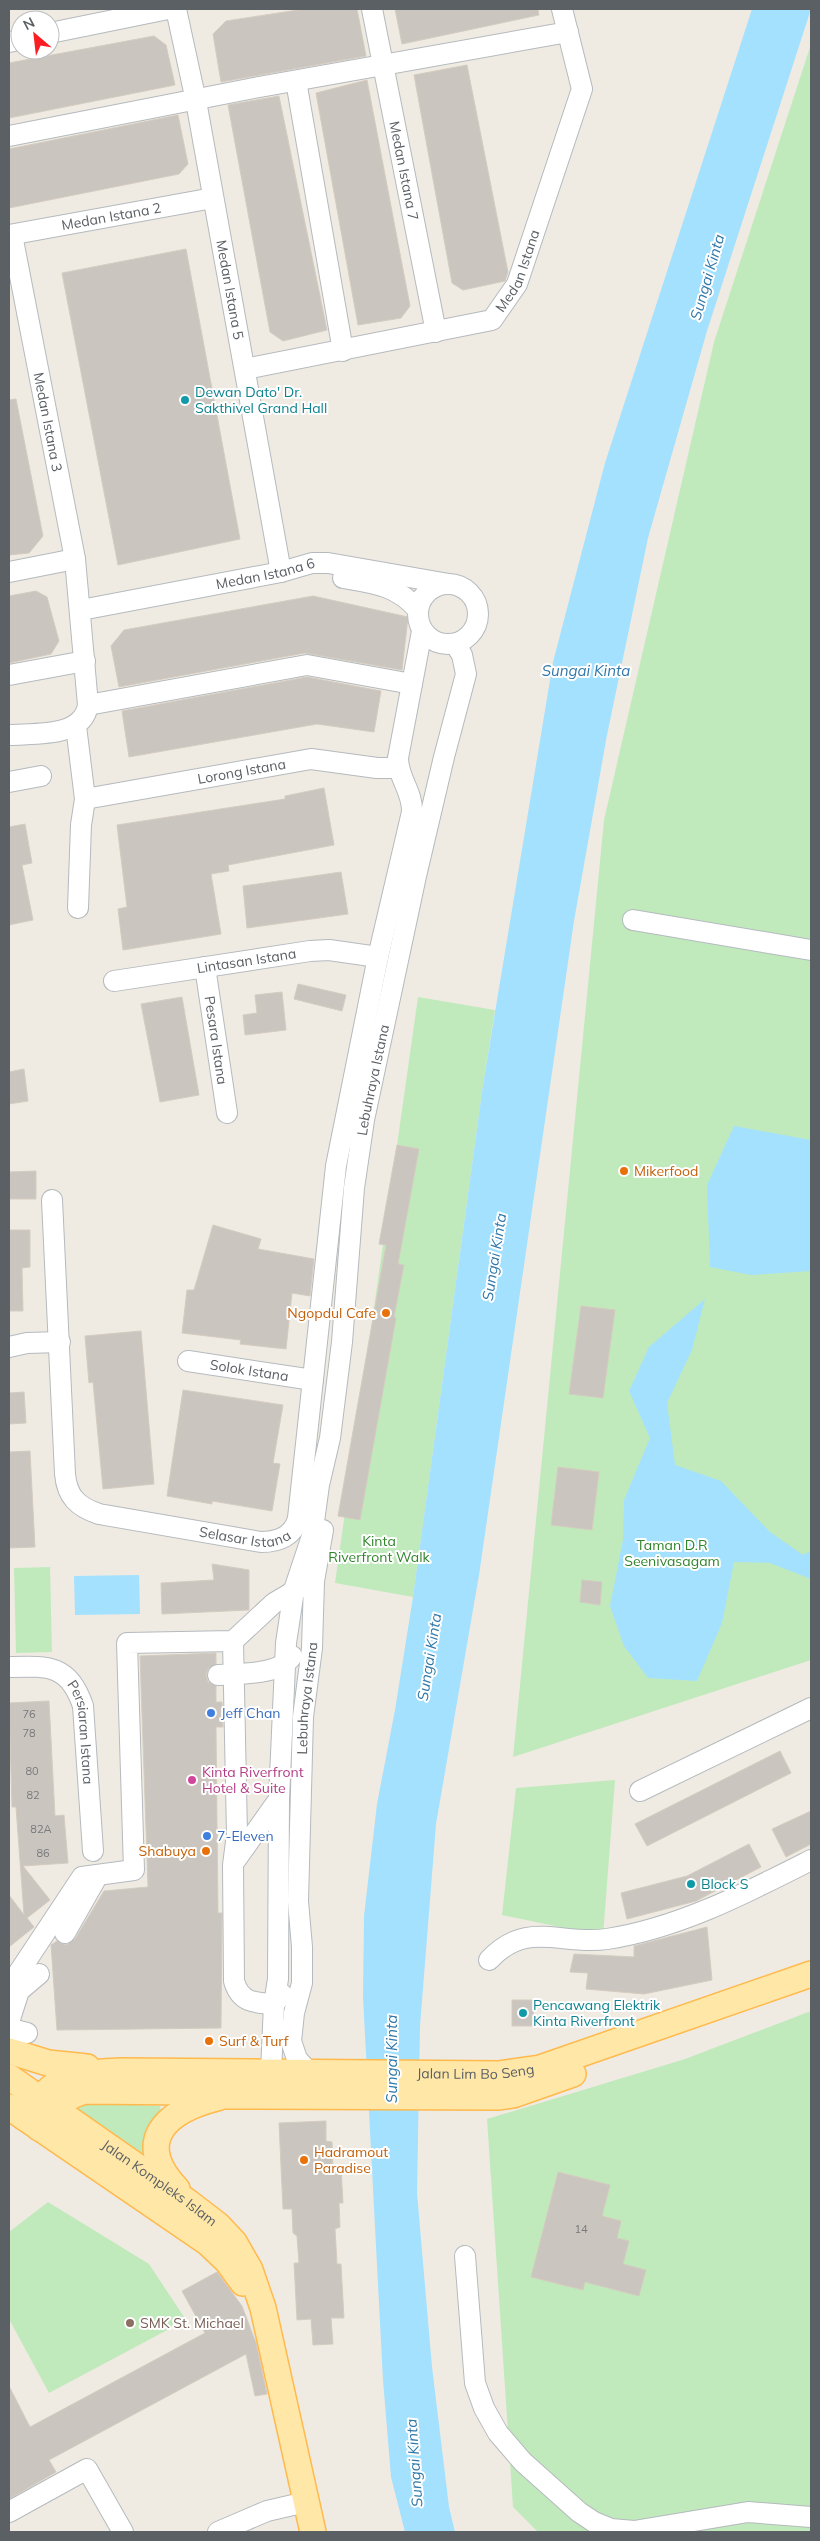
<svg xmlns="http://www.w3.org/2000/svg" width="820" height="2541" viewBox="0 0 820 2541" font-family="Mulish,sans-serif">
  <rect width="100%" height="100%" fill="#efebe2"/>
  <g fill="#c1eabc">
    <polygon points="811,44 811,1660 513,1757 604,820 714,342"/>
    <polygon points="418,997 495,1010 483,1085 413,1597 335,1583"/>
    <polygon points="50,1567 52,1652 16,1653 14,1568"/>
    <polygon points="615,1780 603,1936 502,1915 516,1788"/>
    <polygon points="811,2011 811,2532 538,2532 513,2507 487,2119 685,2059"/>
    <polygon points="85,2103 160,2106 162,2114 142,2158 77,2112 78,2107"/>
    <polygon points="48,2202 149,2264 186,2320 49,2393 9,2319 9,2232"/>
  </g>
  <g fill="#a3e1ff">
    <polygon points="752,9 811,9 707,331 648,538 607,735 574,921 479,1575 436,1824 420,2026 417,2193 432,2367 449,2507 455,2532 405,2532 391,2477 383,2380 363,1997 364,1916 377,1804 395,1710 413,1597 483,1085 553,662 605,463"/>
    <polygon points="734,1126 811,1140 811,1271 751,1275 710,1267 707,1185"/>
    <polygon points="705,1299 692,1350 667,1403 675,1465 721,1481 770,1532 803,1555 811,1551 811,1579 770,1563 734,1562 722,1623 697,1681 648,1678 624,1646 610,1606 623,1540 624,1500 650,1438 629,1391 649,1347"/>
    <polygon points="139,1575 140,1614 75,1615 74,1576"/>
  </g>
  <g fill="#cac5bf" stroke="#d5ccc0">
    <polygon points="304,9 357,9 366,56 221,82 213,34 226,21"/>
    <polygon points="395,9 538,9 539,15 402,44"/>
    <polygon points="154,36 166,45 175,85 9,118 9,63"/>
    <polygon points="467,65 508,272 505,281 463,290 452,283 414,75"/>
    <polygon points="367,80 410,306 401,318 358,325 316,93"/>
    <polygon points="279,96 327,330 283,341 270,332 228,105"/>
    <polygon points="178,115 188,164 179,174 9,208 9,149"/>
    <polygon points="186,249 240,539 118,565 62,273"/>
    <polygon points="16,399 43,536 29,553 9,555 9,400"/>
    <polygon points="36,591 47,597 59,641 51,654 9,663 9,596"/>
    <polygon points="313,596 408,617 402,670 305,653 119,687 111,646 124,630"/>
    <polygon points="307,677 381,691 374,732 317,724 129,757 122,711"/>
    <polygon points="324,788 334,845 228,865 229,871 211,874 221,934 123,950 118,909 127,907 117,825 285,799 285,796"/>
    <polygon points="25,824 32,863 22,865 33,920 9,925 9,827"/>
    <polygon points="341,872 348,914 247,928 243,886"/>
    <polygon points="298,984 346,995 342,1011 294,999"/>
    <polygon points="282,992 286,1030 245,1035 243,1015 257,1013 255,995"/>
    <polygon points="182,997 199,1095 160,1102 141,1004"/>
    <polygon points="24,1069 28,1101 9,1104 9,1072"/>
    <polygon points="397,1145 419,1149 398,1264 404,1265 394,1317 396,1318 360,1520 338,1516 386,1245 379,1244"/>
    <polygon points="36,1171 36,1199 9,1199 9,1172"/>
    <polygon points="213,1225 261,1239 258,1249 314,1259 310,1296 292,1293 286,1349 240,1344 241,1340 182,1333 187,1290 194,1290"/>
    <polygon points="9,1230 30,1230 30,1267 22,1268 23,1311 9,1311"/>
    <polygon points="581,1306 615,1310 603,1398 569,1394"/>
    <polygon points="141,1331 154,1484 103,1489 93,1382 89,1383 85,1336"/>
    <polygon points="183,1390 283,1405 273,1463 280,1464 272,1511 212,1501 212,1504 167,1496"/>
    <polygon points="24,1392 26,1423 9,1424 9,1393"/>
    <polygon points="30,1451 35,1547 9,1548 9,1452"/>
    <polygon points="558,1467 599,1472 592,1530 551,1525"/>
    <polygon points="212,1564 249,1570 249,1610 162,1614 161,1583 214,1580"/>
    <polygon points="582,1580 602,1582 600,1605 580,1602"/>
    <polygon points="216,1653 216,1664 208,1669 206,1675 208,1682 216,1686 216,1702 222,1702 223,1727 216,1727 218,1913 222,1913 221,2028 57,2030 51,1945 57,1941 66,1945 75,1939 104,1891 148,1887 140,1656"/>
    <polygon points="49,1701 55,1816 64,1815 68,1863 23,1866 50,1900 27,1918 34,1927 9,1947 9,1895 24,1915 16,1807 12,1807 9,1703"/>
    <polygon points="780,1751 791,1773 647,1846 635,1824"/>
    <polygon points="811,1811 811,1844 786,1857 772,1829"/>
    <polygon points="749,1844 761,1867 696,1901 627,1919 621,1893 687,1876"/>
    <polygon points="707,1927 712,1980 644,1994 586,1989 588,1973 570,1972 574,1954 634,1957 634,1946"/>
    <polygon points="512,2000 534,2000 533,2026 512,2026"/>
    <polygon points="326,2121 326,2141 332,2142 333,2169 341,2169 343,2203 339,2203 340,2227 335,2229 337,2264 341,2264 344,2318 331,2318 333,2344 313,2345 311,2319 297,2320 294,2263 299,2263 297,2236 293,2233 292,2209 283,2209 279,2123"/>
    <polygon points="558,2172 610,2185 602,2216 621,2221 617,2238 629,2241 623,2264 646,2270 639,2296 585,2282 583,2290 531,2277"/>
    <polygon points="217,2272 242,2306 256,2343 267,2394 255,2396 246,2354 49,2460 56,2472 9,2499 9,2386 30,2427 205,2333 182,2291"/>
  </g>
  <g fill="none" stroke-linecap="round" stroke-linejoin="round">
    <g stroke="#b5babe" stroke-width="22">
      <g id="minor">
        <path id="s1" d="M176 9 196 101 281 572"/>
        <path id="s2" d="M372 9 436 332"/>
        <polyline points="50,33 168,9"/>
        <polyline points="9,42 20,40"/>
        <polyline points="296,81 343,351"/>
        <polyline points="9,136 254,88 568,32"/>
        <path id="s3" d="M9 235 213 198"/>
        <path id="s4" d="M245 369 492 320 517 284 582 89 562 9"/>
        <polyline points="9,572 75,559"/>
        <path d="M343 578C373 583 397 585 418 610"/>
        <circle cx="448" cy="614" r="30"/>
        <path id="s5" d="M81 610 281 572 312 563H328L449 584"/>
        <polyline points="9,675 85,661"/>
        <polyline points="88,705 307,665 412,684"/>
        <polyline points="76,726 85,799 81,825 78,908"/>
        <path d="M9 735C35 733 83 738 88 705L75 559 12 235"/>
        <polyline points="9,782 41,776"/>
        <path id="s6" d="M85 799 311 759 377 768H398"/>
        <polyline points="633,920 811,950"/>
        <path id="s7" d="M205 967 227 1113"/>
        <path id="s8" d="M114 981 310 951 329 950 378 957"/>
        <path id="s9" d="M52 1200 65 1474C67 1497 78 1507 99 1514L261 1542C279 1542 294 1536 298 1518L336 1166 378 957 412 812C413 792 398 778 398 758L422 631"/>
        <polyline points="9,1347 27,1343 60,1342"/>
        <path id="s10" d="M188 1361 313 1380"/>
        <path d="M233 1641 237 1834 233 1865 234 1981C240 2002 253 2003 274 2004L282 1994"/>
        <path id="s11" d="M9 1667C48 1666 69 1664 83 1706L93 1851"/>
        <path d="M218 1675C240 1673 279 1676 292 1656"/>
        <polyline points="640,1791 811,1708"/>
        <polyline points="235,1861 279,1799"/>
        <polyline points="65,1933 98,1875"/>
        <path d="M489 1960C527 1919 561 1946 607 1939 679 1928 746 1893 811 1860"/>
        <polyline points="9,1987 82,1877 134,1870 127,1643 233,1641 274,1603 301,1587"/>
        <polyline points="9,2022 19,1991 39,1974"/>
        <polyline points="9,2024 15,2030 27,2033"/>
        <path id="s12" d="M309 2072 297 2059 291 2041 294 2013 302 1983V1947L298 1901 303 1717 312 1648 314 1581 323 1530"/>
        <path id="s13" d="M281 2081 271 2072 274 2004 278 1979 279 1799 286 1643 294 1590 312 1536 319 1485 330 1438 342 1342 354 1188 364 1120 416 876 444 757 466 674 462 655 455 644"/>
        <polyline points="465,2256 475,2383 484,2408 498,2433 523,2462 579,2512 594,2522 611,2529 634,2531 748,2512 811,2517"/>
        <polyline points="9,2512 87,2469 123,2532"/>
        <polyline points="218,2532 267,2511 306,2502"/>
      </g>
    </g>
    <g stroke="#ffb94c" stroke-width="28">
      <g id="major">
        <polyline points="9,2051 48,2063 87,2067"/>
        <path id="s14" d="M9 2077 188 2202 218 2225 234 2242 250 2270 263 2308 313 2532"/>
        <polyline points="9,2107 208,2243 227,2261 243,2283"/>
        <path id="s15" d="M25 2118C58 2073 67 2074 122 2071L498 2074 540 2068 811 1974"/>
        <path d="M39 2128C53 2111 64 2095 87 2091L188 2092 224 2096 499 2097 513 2095 573 2074"/>
        <path d="M177 2189C132 2141 166 2111 217 2098"/>
      </g>
    </g>
    <use href="#minor" stroke="#fff" stroke-width="20"/>
    <use href="#major" stroke="#ffe7a8" stroke-width="25"/>
  </g>
  <g fill="#0f9aa8" stroke="#fff" stroke-width="2">
    <circle cx="185" cy="400" r="5"/>
    <circle cx="691" cy="1884" r="5"/>
    <circle cx="523" cy="2013" r="5"/>
  </g>
  <g fill="#e8710a" stroke="#fff" stroke-width="2">
    <circle cx="624" cy="1171" r="5"/>
    <circle cx="386" cy="1313" r="5"/>
    <circle cx="206" cy="1851" r="5"/>
    <circle cx="209" cy="2041" r="5"/>
    <circle cx="304" cy="2160" r="5"/>
  </g>
  <g fill="#3f7fe0" stroke="#fff" stroke-width="2">
    <circle cx="211" cy="1713" r="5"/>
    <circle cx="207" cy="1836" r="5"/>
  </g>
  <circle fill="#d1479c" stroke="#fff" stroke-width="2" cx="192" cy="1780" r="5"/>
  <circle fill="#8d6e63" stroke="#fff" stroke-width="2" cx="130" cy="2323" r="5"/>
  <g text-anchor="middle" dominant-baseline="central" stroke-width="4" stroke-linejoin="round" paint-order="stroke">
    <g font-size="11" fill="#77797c">
      <text x="29" y="1714">76</text>
      <text x="29" y="1733">78</text>
      <text x="32" y="1771">80</text>
      <text x="33" y="1795">82</text>
      <text x="41" y="1829">82A</text>
      <text x="43" y="1853">86</text>
      <text x="581" y="2229">14</text>
    </g>
    <g font-size="14" fill="#5b6065" stroke="#fff">
      <text stroke="none"><textPath href="#s2" startOffset="165">Medan Istana 7</textPath></text>
      <text stroke="none"><textPath href="#s3" startOffset="104">Medan Istana 2</textPath></text>
      <text stroke="none"><textPath href="#s4" startOffset="308">Medan Istana</textPath></text>
      <text stroke="none"><textPath href="#s1" startOffset="286">Medan Istana 5</textPath></text>
      <text transform="translate(48 422) rotate(79)">Medan Istana 3</text>
      <text stroke="none"><textPath href="#s5" startOffset="188">Medan Istana 6</textPath></text>
      <text stroke="none"><textPath href="#s6" startOffset="159">Lorong Istana</textPath></text>
      <text stroke="none"><textPath href="#s8" startOffset="134">Lintasan Istana</textPath></text>
      <text stroke="none"><textPath href="#s7" startOffset="74">Pesara Istana</textPath></text>
      <text stroke="none"><textPath href="#s13" startOffset="1014">Lebuhraya Istana</textPath></text>
      <text stroke="none"><textPath href="#s10" startOffset="62">Solok Istana</textPath></text>
      <text stroke="none"><textPath href="#s9" startOffset="479">Selasar Istana</textPath></text>
      <text stroke="none"><textPath href="#s12" startOffset="381">Lebuhraya Istana</textPath></text>
      <text stroke="none"><textPath href="#s11" startOffset="119">Persiaran Istana</textPath></text>
      <text stroke="none"><textPath href="#s15" startOffset="468">Jalan Lim Bo Seng</textPath></text>
      <text stroke="none"><textPath href="#s14" startOffset="184">Jalan Kompleks Islam</textPath></text>
    </g>
    <g font-size="14" fill="#0d838f" stroke="#fff" text-anchor="start">
      <text x="195" y="392">Dewan Dato' Dr.<tspan x="195" dy="16">Sakthivel Grand Hall</tspan></text>
      <text x="701" y="1884">Block S</text>
      <text x="533" y="2005">Pencawang Elektrik<tspan x="533" dy="16">Kinta Riverfront</tspan></text>
    </g>
    <g font-size="14" fill="#c56008" stroke="#fff" text-anchor="start">
      <text x="634" y="1171">Mikerfood</text>
      <text x="376" y="1313" text-anchor="end">Ngopdul Cafe</text>
      <text x="196" y="1851" text-anchor="end">Shabuya</text>
      <text x="219" y="2041">Surf &amp; Turf</text>
      <text x="314" y="2152">Hadramout<tspan x="314" dy="16">Paradise</tspan></text>
    </g>
    <g font-size="14" fill="#30842b" stroke="#fff">
      <text x="379" y="1541">Kinta<tspan x="379" dy="16">Riverfront Walk</tspan></text>
      <text x="672" y="1545">Taman D.R<tspan x="672" dy="16">Seenivasagam</tspan></text>
    </g>
    <g font-size="14" fill="#366cbe" stroke="#fff" text-anchor="start">
      <text x="221" y="1713">Jeff Chan</text>
      <text x="217" y="1836">7-Eleven</text>
    </g>
    <g font-size="14" fill="#b23c85" stroke="#fff" text-anchor="start">
      <text x="202" y="1772">Kinta Riverfront<tspan x="202" dy="16">Hotel &amp; Suite</tspan></text>
    </g>
    <g font-size="14" fill="#785e54" stroke="#fff" text-anchor="start">
      <text x="140" y="2323">SMK St. Michael</text>
    </g>
    <g font-size="15" font-style="italic" fill="#3078a9" stroke="#fff">
      <text transform="translate(707 277) rotate(-74)">Sungai Kinta</text>
      <text x="586" y="670">Sungai Kinta</text>
      <text transform="translate(494 1257) rotate(-81)">Sungai Kinta</text>
      <text transform="translate(429 1657) rotate(-81)">Sungai Kinta</text>
      <text transform="translate(391 2059) rotate(-90)">Sungai Kinta</text>
      <text transform="translate(414 2463) rotate(-94)">Sungai Kinta</text>
    </g>
  </g>
  <rect width="820" height="2541" fill="none" stroke="#5b6065" stroke-width="20"/>
  <g transform="translate(35 35) rotate(332)"><circle r="24" fill="#ffffff" stroke="#bdbfc1"/>
  <path d="M0-4L9 19L0 12L-9 19Z" fill="#fb1d24"/>
  <text y="-8" font-size="14" font-weight="bold" text-anchor="middle" fill="#5b6065">N</text>
  </g>
</svg>
